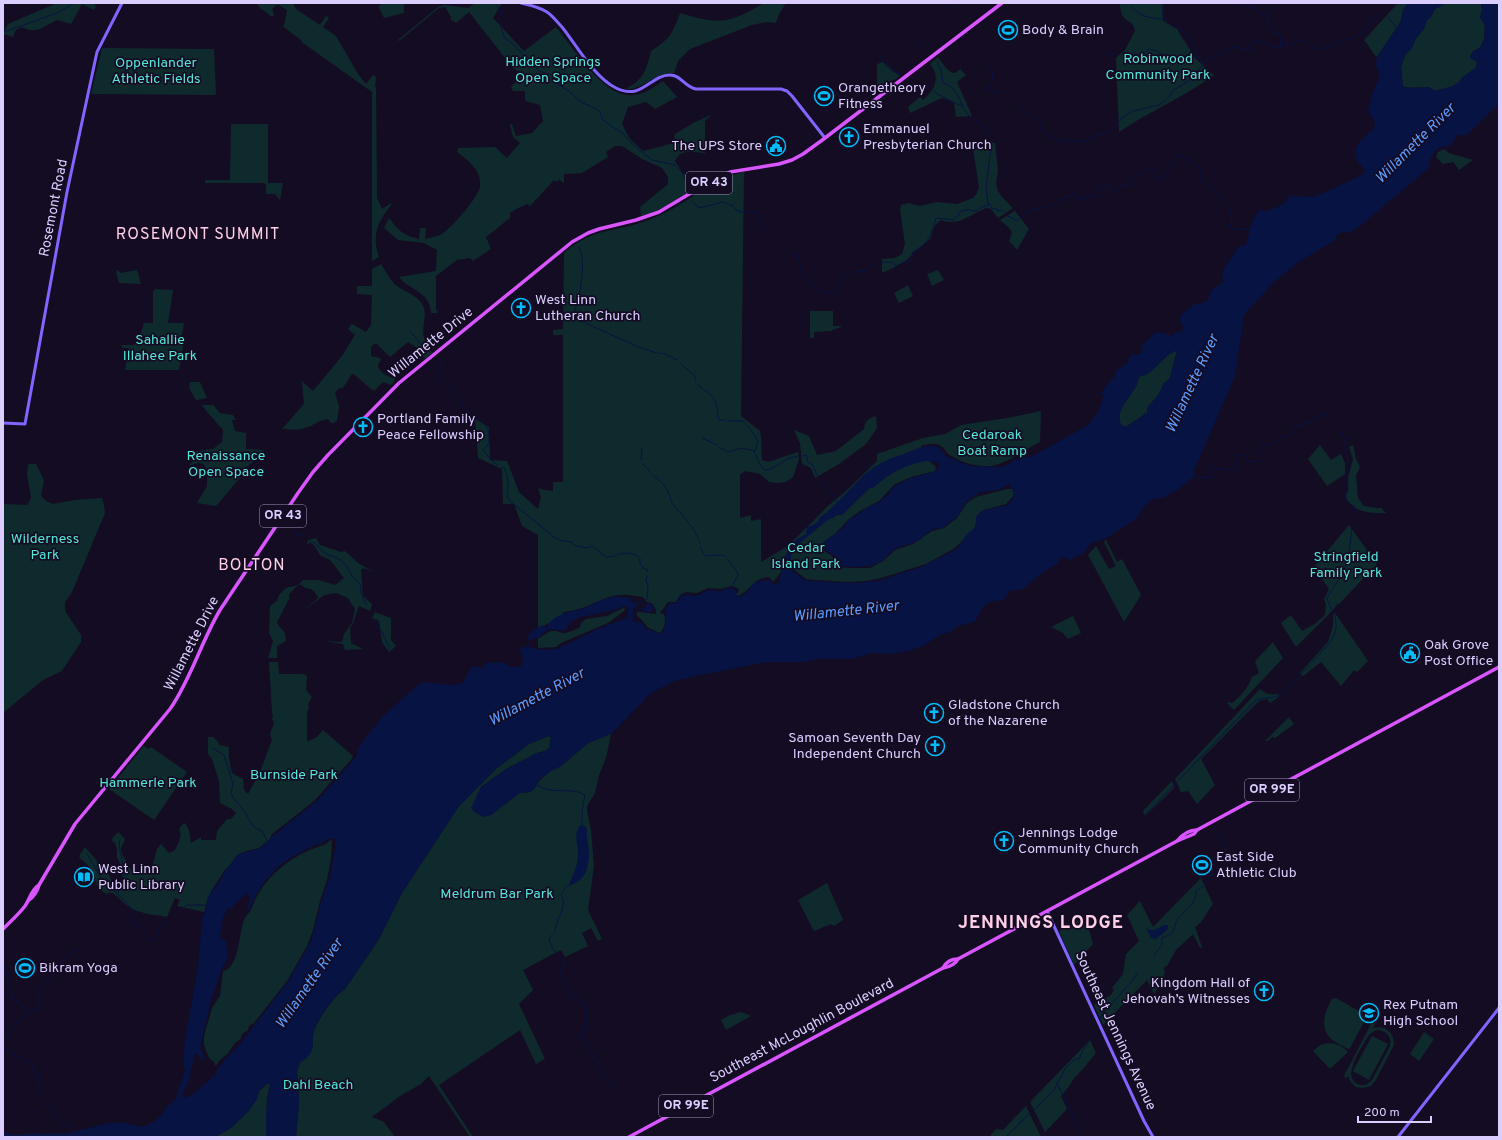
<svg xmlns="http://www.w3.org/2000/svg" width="1502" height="1140" viewBox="0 0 1502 1140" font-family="Overpass,sans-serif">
  <rect width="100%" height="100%" fill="#140c23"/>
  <g fill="#0f2a2d" fill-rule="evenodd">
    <path d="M57 3H94L96 7 94 10 82 4 71 24 57 20C44 26 37 35 22 27L16 30 13 37 3 34 8 24Z"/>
    <path d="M257 3H293L296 9 320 25 326 16 329 18 323 27 336 36 358 74 366 84 373 75 376 77 375 87H376L377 198 382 209 391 203 392 204C378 221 371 235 379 257L372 261V92L303 43 301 40 285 28 283 26 285 22 287 10 279 5H276L272 9 274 15 272 17 262 9 261 10Z"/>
    <polygon points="383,3 404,3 404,13 384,18 379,8 379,6"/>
    <path d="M475 3H502L493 18 524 51 556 27C574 48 604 100 635 95 645 94 654 87 663 81L677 97 655 109 646 102 628 107 622 124 630 139 643 151 674 143 675 134 693 123 711 115 705 121V153C693 152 681 148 675 161L682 172 698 186C680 197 661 211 641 216L640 207 668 184V177L662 168 642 159 622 146H615L606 152 608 157 582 173 564 174V183L559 180 556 182 554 180 530 206 527 204 516 209 510 213V218L486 237 491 249 473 261 470 258 457 260 436 276V311L438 310 437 313H431C430 291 410 291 399 277L436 271 437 250 424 243 398 240 384 228 389 218C399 231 403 235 419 239L420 228H426L425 239C429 238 435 237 440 235 450 230 479 197 480 186 482 171 468 160 457 152L458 148 495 147 507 158 520 143 513 137 510 125 512 124 516 136 532 133 543 121 540 105 525 101V91H513L511 87 523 74 513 68 469 12 456 23 451 20V17L445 7 439 8 399 41 398 40 438 7 445 5 468 8Z"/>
    <path d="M764 3H786L779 14 776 23 767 22 752 25 690 49 678 61 674 73C656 72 644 90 625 89 644 80 646 70 651 51 669 40 673 33 680 13 720 25 728 24 764 3Z"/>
    <path d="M1120 3H1163V21L1177 29 1195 58 1214 75C1184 97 1150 111 1119 132L1116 58 1125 50 1135 31C1133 17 1120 25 1120 3Z"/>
    <path d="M1398 3H1408L1403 10 1401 21 1377 57C1371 52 1369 45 1364 40Z"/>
    <path d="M1446 3H1481L1482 10 1480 17 1485 25 1484 39 1480 48 1475 50 1470 56 1471 58 1475 59 1477 62 1476 68 1464 76 1457 84H1455L1454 86 1435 91C1426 85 1416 89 1405 87L1403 86 1401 67 1405 55 1412 47 1416 38 1424 29 1427 20 1431 17 1435 9Z"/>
    <polygon points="102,48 214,49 216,95 91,94"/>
    <path d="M938 57 946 68 952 73H955L960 69 966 75 957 82 972 116 956 117 954 102 942 98 910 113 908 107 920 97 923 100C935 90 941 77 930 64Z"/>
    <polygon points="883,62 900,76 877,92 877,64"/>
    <polygon points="231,124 268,124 268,183 283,183 280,200 275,194 266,194 266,185 264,183 205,183 205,180 230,180"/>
    <path d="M985 142 995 143 998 171 996 183 998 191 1002 197 1013 208 998 218 991 209 986 208C971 214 959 227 941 220L935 225 930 239 916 250 907 260 893 268 882 273V259L895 258 902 254 905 244 900 209 901 205 909 203 920 206 937 202 957 204 973 198 977 193 979 187 972 143Z"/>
    <polygon points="1444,149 1449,153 1473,160 1459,170 1453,162 1443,164 1436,157 1438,152"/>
    <path d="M744 172 741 416 760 431C762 441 761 450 762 460L768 462 798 452 799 459 793 477 786 482 778 483 769 482 760 474 745 471 740 475V518L751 515V521L761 519V562L788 546 828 506 847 490 877 461V454L923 438 945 434 961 425 1007 418 1041 411 1040 442C1024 450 1009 463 991 466 977 467 962 463 950 455 946 453 946 449 942 447 937 442 927 444 921 446L929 461 936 467 935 471 911 477 895 484 879 501 860 511 849 519 835 534 825 541 822 545 824 551 832 556 836 564 839 567 848 568H870L883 561 895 550 913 544 932 531 944 528 957 518 967 503 976 497 1007 489H1012L1014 495 1006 504 984 510 977 519 974 530 955 548 926 564 881 578 866 581 848 582 816 580 806 579 792 568 781 565V572L774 581 773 582 769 577C752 578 752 590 738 596L736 594 739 591 738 588 731 586 721 589 708 588 697 593 686 592 680 595 676 602H668L660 613 664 614C666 621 665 628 660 633L647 627 642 620 637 616V612H639L656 614V610L652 603 647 602C641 594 643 598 635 596 613 591 601 601 582 608 576 610 570 611 564 612L562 616 538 629V535L522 526 514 504H503L502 469 478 458 475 419 489 427 490 460 507 461 519 492 538 509 541 497 538 488 544 490 553 491V482H563V335H553V330L563 329 564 253C594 226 618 233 651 219 684 207 709 180 744 172Z"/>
    <polygon points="1015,211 1029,229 1017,250 1009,241 1012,233 1010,229 1000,220"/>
    <path d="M381 264C386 272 390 280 397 286 405 292 417 295 422 304 431 320 414 330 432 353L425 359 420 350 408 342 390 357 376 343 371 347V356L380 358 381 360C380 361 378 364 378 366 379 372 389 378 395 378L394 382 391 385 383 382 375 390H372L355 375 352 374 343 388 338 389 335 393 339 406 337 421 334 423H331L328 419C319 420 313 426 305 428 298 431 289 429 282 429L304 404 302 381 313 391 342 356 355 335 348 329 352 324 366 332 371 325 372 295 357 294V286H372V269Z"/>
    <polygon points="118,270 120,273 137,270 141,284 119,283 116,272"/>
    <polygon points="938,270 944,280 932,286 927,274"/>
    <polygon points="908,285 913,296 899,303 894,293"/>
    <polygon points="155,289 173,290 168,323 184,323 182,335 183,347 179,370 125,370 129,348 122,348 121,345 133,345 138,342 144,323 153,323 153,291"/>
    <polygon points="810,311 833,311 833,326 843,326 831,331 814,332 814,338 810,338"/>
    <path d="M1177 350 1170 378 1163 385 1159 394 1147 408 1148 412 1126 427 1121 425C1115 410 1129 399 1135 388 1138 384 1137 380 1140 376 1152 376 1163 355 1177 350Z"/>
    <polygon points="190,382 200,382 207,398 196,400 189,388"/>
    <polygon points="202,405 213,405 220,413 233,415 236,420 232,420 235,431 246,433 246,449 264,450 254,461 245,468 245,472 216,506 197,503 207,486 207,469 203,464 199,463 191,465 189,464 192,463 191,452 213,449 222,442 223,430 208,413"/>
    <path d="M876 416 877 428 866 444 839 464 815 478 811 468 802 464 800 443 794 430 809 436 817 455 836 451 864 429C865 421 868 418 876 416Z"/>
    <polygon points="1320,445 1331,460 1341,454 1345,463 1345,474 1327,486 1308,459"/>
    <path d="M1353 445 1356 459 1360 467 1356 475 1358 498 1364 506 1376 508H1381L1386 513C1369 513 1352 513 1345 495L1348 490V478L1353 459 1349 447Z"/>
    <polygon points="28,464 36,464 44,480 41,496 46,501 53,504 75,500 102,498 104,505 105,513 72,592 65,602 65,611 81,635 81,642 62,671 43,680 3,713 3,504 27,505 31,498 27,475"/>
    <polygon points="1349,525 1377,564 1339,604 1338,603 1334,609 1296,647 1281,623 1291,615 1302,631 1316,623 1325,615 1326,604 1324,599 1329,589 1314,567"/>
    <path d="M316 538 320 545 341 552 345 551 358 563 374 572 364 568 361 570 363 596 372 604 370 611 359 606 353 623 350 628 351 643 363 649 345 650 343 644 323 641 342 642 344 634 352 623 355 609 348 598 336 593 324 595 306 609 318 598C316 592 312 588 305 588L302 585H298L289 594V599L277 622 278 625 285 633 286 641 277 646V658H268L273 641 269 633 270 606 277 601 279 595 286 588 298 585 303 580H319L335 585 344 578 330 560 320 555 314 545 310 543 307 544 308 540Z"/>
    <polygon points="1106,540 1117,562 1122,559 1141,595 1124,622 1088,555 1096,546 1109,569 1116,566 1104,542"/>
    <path d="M623 608H625L624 611 608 623 561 643 556 647 538 648V638C543 637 546 632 552 631 556 630 558 632 562 633 565 634 578 629 580 627L581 623 586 619 607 616Z"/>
    <polygon points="375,612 391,618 391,640 396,646 389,652 382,642 379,621 372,618"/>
    <polygon points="1335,613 1368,661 1357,672 1354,670 1341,686 1321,662 1303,676 1300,673 1328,642 1333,626 1333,614"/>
    <polygon points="1073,616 1081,633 1068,639 1063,633 1051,627"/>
    <path d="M1273 642 1283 658 1234 710 1227 703 1228 702 1232 703C1241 696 1248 688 1252 677L1259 673 1255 661Z"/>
    <path d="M269 662H278L279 674H303L307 676 306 690 312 697 308 704 309 707 307 713V742L317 737 323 730 353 756 351 760 314 801 272 834 269 840 259 848 246 851 237 855 230 865 224 871 212 890 208 898 204 912 177 906 180 900 175 898 167 917C157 915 142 914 133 909 123 905 119 896 110 892L107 894C96 889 97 883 93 873 90 867 85 862 80 858L79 856 85 847 97 861 103 871C112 873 109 880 114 885L122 880V869L117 857V849L115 843 111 840 118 832 125 839 121 848 122 854 134 875 153 864 157 849 161 844 169 853 174 851C176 848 179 843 180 838 182 830 175 830 185 823L189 830 191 843 201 837V840H216L217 831 227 819H231L236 813 232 809 220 803 219 781 212 759 208 754V737H213L218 742 219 745 229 747C228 755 230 765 232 773L243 779 244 790 248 794 260 772 272 740 270 734 274 723 272 719 273 716 272 712Z"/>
    <path d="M1260 689C1266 694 1270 695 1278 694L1280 696 1270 703 1267 699 1259 701 1201 759 1215 785 1197 804 1188 791 1181 792 1175 779Z"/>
    <polygon points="1289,717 1294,724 1275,738 1272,737 1268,741 1265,741"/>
    <path d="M611 734 606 758 599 775 595 793 587 806V811L591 830 594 866 588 910 602 939 598 941 591 928 582 933 588 946 565 957 561 950 523 970 533 990 519 1004 545 1059 536 1064 520 1030 439 1085 473 1137H470L429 1076 421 1084 400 1096 372 1117 384 1122 395 1137H296L299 1103 297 1072 300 1062C320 1051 308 1040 316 1026 322 1014 334 996 345 989L379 939 402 893 459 806 497 768 529 744 549 736 551 738 549 748 545 751 537 753 506 769 481 787 473 805 476 812 491 815 513 797 520 793 530 792 534 789 541 779 551 771 561 766 588 743Z"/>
    <polygon points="144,746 149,749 151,747 187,772 154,820 109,789"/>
    <polygon points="1172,781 1174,788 1145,816 1143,811"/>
    <path d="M332 840 331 858 327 880 320 901 313 930 307 946 287 981 254 1023 249 1026 248 1030 242 1034 240 1040C233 1042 232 1049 227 1054 222 1058 219 1060 216 1066L215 1065 214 1062 209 1058 204 1045V1036L212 1008 220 996 223 971C239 969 239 932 244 920 246 915 251 912 252 907 264 876 293 854 324 845 327 844 328 841 332 840Z"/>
    <path d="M1201 878 1213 904C1206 913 1204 921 1195 927L1202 947 1200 948 1193 934 1176 950 1167 966 1163 968 1165 971 1163 980 1154 994 1147 980 1103 1025 1094 1005 1111 995 1114 990 1112 988 1123 974 1126 954 1139 941 1127 915 1140 901 1153 927Z"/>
    <polygon points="827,883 843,920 834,926 831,924 814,931 798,900"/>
    <polygon points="1079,920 1083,926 1087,923 1093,944 1074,965 1059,931"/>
    <path d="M1336 998 1366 1015V1018L1350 1048 1348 1049C1343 1046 1336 1043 1331 1039 1319 1027 1325 1011 1332 999Z"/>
    <polygon points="741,1012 751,1016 726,1030 721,1020 730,1015"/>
    <path d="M1372 1022 1375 1024 1373 1028C1385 1025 1394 1032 1394 1045L1376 1080 1371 1086 1363 1088 1356 1087 1350 1081 1348 1076 1346 1078 1344 1076ZM1378 1030C1387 1031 1392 1037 1390 1046L1372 1080C1368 1084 1364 1087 1358 1084 1340 1077 1363 1045 1369 1035L1374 1031Z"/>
    <polygon points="1424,1032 1434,1039 1419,1061 1410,1054"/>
    <polygon points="1372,1036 1388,1044 1369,1080 1353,1071"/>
    <polygon points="1090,1040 1096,1053 1083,1069 1074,1078 1070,1085 1061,1096 1067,1109 1045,1132 1030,1102"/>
    <path d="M1328 1043C1336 1043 1343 1046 1348 1052L1331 1068H1329L1313 1051 1320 1045Z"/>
    <polygon points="268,1083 270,1084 267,1099 266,1137 215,1137 257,1099 259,1091"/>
    <polygon points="1026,1106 1041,1137 989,1137 996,1129 1003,1130"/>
  </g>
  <g fill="#071342" fill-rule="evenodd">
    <path d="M1408 3H1446L1434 10 1431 17 1427 20 1424 29 1416 38 1412 48 1405 55 1401 67 1403 86 1407 88 1429 87 1435 91 1453 86 1455 84 1458 83 1464 76 1476 68 1477 62 1470 58V56L1473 51 1480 48 1484 39 1485 26 1480 17 1482 10 1481 3H1499V103L1467 135H1457L1450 146C1436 145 1430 155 1429 168L1360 226 1349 233 1344 232 1337 234 1335 240 1297 263 1274 282 1244 315 1235 376 1194 471 1193 477 1179 489 1165 497 1151 500 1141 511 1135 520 1106 538 1090 544C1085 554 1079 556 1069 560L1063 556 1056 565 1043 572 1022 590H1010L1003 600C981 602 985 606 974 622L958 626 950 632 940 635 923 646 905 652 885 654 872 653 851 659H817L805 662H766L696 676 672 682 651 693 611 734 588 743 561 766 551 771 541 778 534 789 530 792 520 793 491 815 484 817 474 812 471 808 481 787 506 769 537 753 545 751 549 748 551 738 549 736 529 744 497 768 459 806 402 893 379 939 345 989C334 996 321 1014 316 1026 308 1042 321 1050 300 1062L297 1072 299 1103 296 1137H266V1113L270 1084 268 1083 259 1091 257 1099 249 1111 230 1129 215 1137H3V1132L14 1135 35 1133 46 1134 61 1133 65 1134 109 1123H124L143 1127C151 1123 163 1118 165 1108L175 1100 185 1071 183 1062 185 1040 198 967 202 919 206 908 208 897 222 878 224 872 239 854 261 848 273 836 318 800 355 758 359 747 382 717 419 684C431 678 447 690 464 682 465 675 470 673 471 667L476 666 481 669 485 668 483 665 487 662 493 663 503 662 510 667H520L523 663 522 654 519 650 523 647H528L529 641 527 639 530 633 542 625 547 628C552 613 571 613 584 608 594 604 602 599 613 597 619 596 623 598 629 597L633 603 637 602 638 605 635 607 644 609 648 603 651 604 654 608 650 613 644 611 643 610 636 608 633 609V622H637L642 623 645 628 661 634C670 625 661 612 670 603L675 604 679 600 680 597 687 595 693 596 699 595 708 590 722 591 728 588 736 590 737 591 735 595 741 597 748 591 755 582 769 580 774 585 778 584 782 571V563C785 558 786 554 789 548 792 541 800 538 806 534L807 527 813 525 818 522 819 518C834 508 846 493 859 480 871 467 887 459 904 454 916 449 925 444 939 447L941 451 946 456 970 466 1003 467 1017 459 1033 456 1088 425 1098 412 1103 398 1104 394 1094 396 1099 395 1116 374V371L1127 363 1131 355 1134 354 1138 355 1142 352 1141 347 1155 333 1158 332 1174 336V333L1182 331 1183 326C1174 317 1187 311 1192 305L1203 303 1208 300 1209 294 1212 290 1224 282 1222 275 1224 268 1237 249 1240 246 1246 245C1249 235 1252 215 1261 209L1265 212 1282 205 1290 196 1314 197 1362 175 1365 170C1346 152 1358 142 1374 129L1375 121 1368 112 1372 95 1380 76 1376 65 1377 57 1401 21 1403 10ZM1177 351 1170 378 1167 382H1164L1159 394 1147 408 1148 412 1126 427 1121 425C1115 411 1129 399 1135 388 1138 384 1137 380 1140 376 1155 376 1162 353 1177 351ZM925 461 938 462 940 465 936 471 911 478 896 485 891 489 889 494 878 503 868 507 848 521 843 528 825 541 823 545 825 550 834 556 837 565 847 567 872 566 882 561 894 549 918 541 931 530 944 527 958 516 966 502 980 492 998 490 1009 484C1015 492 1015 499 1008 505L981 511 976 517V527L966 535 958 548 955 550 924 566 878 581 855 583 809 581H806L790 569V565L792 550 797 545 829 519 833 518 837 515H842L870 488H873C888 474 905 465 925 461ZM624 606 627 607 628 616 627 618 598 629 557 649 543 650 529 647 530 640 540 637 547 630 554 629 564 631 568 627 569 623C586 612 607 615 624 606ZM330 838 335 839V849L330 876 321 902 311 941 289 980 241 1043 223 1062 215 1074 195 1093 185 1098 182 1095 188 1083 195 1054H197L203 1060 205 1058 200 1048 202 1040 211 1001 222 968 228 958 226 942 220 936 223 918 227 909 229 908 231 911 234 905 247 893 250 898 246 913C252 907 253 899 258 892 263 883 270 875 277 868 286 860 299 852 311 847 318 844 324 843 330 838Z"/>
    <path d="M581 825 587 828C587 832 587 834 587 838 587 842 589 847 589 851 589 868 586 881 568 886 572 877 578 866 578 856 579 845 572 834 581 825Z"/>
    <path d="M1165 925H1168V929L1156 939 1151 938 1146 928C1155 933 1156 928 1165 925Z"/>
  </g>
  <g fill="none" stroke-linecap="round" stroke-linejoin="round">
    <g stroke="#071342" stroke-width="1">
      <polyline points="496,3 501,13 499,20 504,37 515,46 539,71 555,76 559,85 570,92 579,101 596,109 600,112 603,120 625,135 630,142 652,160 675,165 682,173 690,191"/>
      <polyline points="954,3 958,8"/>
      <path d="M1129 3C1137 16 1150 19 1165 19"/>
      <path d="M1162 3C1162 10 1161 15 1166 21 1171 27 1182 29 1187 35 1195 44 1194 55 1203 63"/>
      <polyline points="1242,3 1266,16"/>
      <path d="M1268 3C1271 8 1270 11 1267 16L1270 27 1274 32 1280 34 1281 47"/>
      <polyline points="1388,17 1396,27"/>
      <polyline points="4,32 57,13 75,3"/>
      <polyline points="916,41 929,52"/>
      <polyline points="1109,54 1116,54"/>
      <path d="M879 55C884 64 889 72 900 74"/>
      <polyline points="1127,55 1142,55 1149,49 1157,51 1165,57 1197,58"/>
      <path d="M937 62 941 70 943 83C961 89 958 104 969 116 977 125 989 122 990 137"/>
      <path d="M985 63C997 70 992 78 990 90L1000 92"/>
      <path d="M933 91C936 94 958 105 962 106"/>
      <polyline points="1019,105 1027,114 1032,115 1038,119 1043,131 1055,139 1062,141 1085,141 1093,136 1109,132 1122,118 1133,111 1159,105 1167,99 1173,91 1190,80 1207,60 1218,54 1234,47 1249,51 1251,49 1251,43 1252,42 1258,41 1276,48 1301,40 1306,40 1310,45 1318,50 1329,47 1363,33 1375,17 1382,14"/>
      <polyline points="692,201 699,208 723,202 733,206 736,210 742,212 757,212 761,215 761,227 765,229"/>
      <polyline points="988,204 986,187 991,148"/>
      <path d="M1048 206 1054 205 1063 198 1075 194 1078 199H1085L1088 195 1091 194 1093 198 1099 195 1100 188 1103 185 1111 187 1112 193 1123 185 1130 186 1138 174 1151 169 1155 172 1157 178 1163 180C1169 172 1171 162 1179 155L1196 165 1200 170V180L1215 190 1226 204"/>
      <polyline points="1229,206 1232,220 1230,226 1233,230 1249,229"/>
      <polyline points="1008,216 1017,221 1028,211 1044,207"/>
      <polyline points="769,231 770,231"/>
      <path d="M579 247C585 260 582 277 580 291 578 302 573 309 576 319L641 348 657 353"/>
      <path d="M790 251 798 255C800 272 814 300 835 291 839 283 841 276 850 273"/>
      <path d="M882 262H892L896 266 902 263H907L911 259 913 252C928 246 932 232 936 218L953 220 959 215V212C962 211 964 210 966 210 972 209 976 214 981 207L987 206 988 204H990L992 209 996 208 997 211 1002 210 1005 213"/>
      <polyline points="854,272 864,271 877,263"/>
      <polyline points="410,331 420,343 430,353"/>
      <polyline points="660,353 665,354 677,360"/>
      <path d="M438 357 442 362C441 366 439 373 440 377 442 385 451 387 455 392 461 398 461 405 466 411 476 421 489 420 489 437 490 443 487 446 483 450L493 462 498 465"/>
      <polyline points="680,363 695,376 695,382"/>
      <path d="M697 384C703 391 713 393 716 403 718 408 717 414 719 420H724"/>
      <path d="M727 421H743C750 428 755 434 758 443L754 452C760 459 757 465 765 470L771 469 787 459 798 456"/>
      <path d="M1342 432C1350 452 1347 469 1348 490 1343 497 1347 503 1354 506L1355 512"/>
      <polyline points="702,438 717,445"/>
      <polyline points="719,447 728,452 741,448 755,451"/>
      <polyline points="803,456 806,455 808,462 813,465 817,475"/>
      <polyline points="641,460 642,448"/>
      <polyline points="642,463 651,473"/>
      <path d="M502 467 505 469C508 479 509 486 507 496L511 502 554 537 559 540 571 542 576 546 587 548 592 546 606 557 615 556"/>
      <path d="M653 475C659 480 667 487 669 494 671 498 670 500 672 503 682 516 691 522 698 538"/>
      <path d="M1193 477 1210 478 1211 476V469C1223 465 1238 480 1237 457L1239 455 1245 456 1247 461 1251 462 1258 461 1260 459C1257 451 1260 441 1270 446L1280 438 1293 433 1297 426 1309 423 1317 417 1327 414 1330 416"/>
      <polyline points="820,478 826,485 837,502"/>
      <polyline points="294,529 297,535 304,536"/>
      <polyline points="699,541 700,543"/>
      <path d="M310 542C318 542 318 549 325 553 330 556 337 557 342 561 350 569 350 576 360 584L362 596 367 605"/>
      <polyline points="700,546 703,553 706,556 723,555 725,557"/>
      <path d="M617 555C626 552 633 552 640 558V564L643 568 648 570 647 572"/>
      <polyline points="727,559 737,571 738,576 735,580 732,588"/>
      <polyline points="637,602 643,602 647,599 648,585 646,581 647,576"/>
      <polyline points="377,619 379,625 379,628 382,632 390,649"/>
      <polyline points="402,687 407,694"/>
      <polyline points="213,748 224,755 233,784 231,793 234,799 244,811 254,827 262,831 268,842"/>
      <path d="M537 785C554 796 571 786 585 795L582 811V827"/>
      <path d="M1145 815 1255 701C1263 697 1272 699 1279 695 1293 686 1303 671 1314 660 1320 653 1326 648 1331 641 1334 636 1337 629 1336 623 1336 613 1328 605 1327 598L1344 571 1349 554 1352 528"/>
      <polyline points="1214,827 1226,848 1225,853 1216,862"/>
      <polyline points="87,854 105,884"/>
      <path d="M567 886 561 894C568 906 556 919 555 932L550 937 549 941C552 944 551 947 554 950 558 956 560 954 564 963L560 973 563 977 561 981 569 993 586 1004 587 1030 580 1032 581 1037C585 1039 594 1056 595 1061L599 1062 600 1066 612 1086"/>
      <path d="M111 888C116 892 133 908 134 915L130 918V920L139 926"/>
      <path d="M118 893C121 884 125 875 123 865 122 856 118 849 120 840"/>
      <polyline points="173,916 187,905 206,905"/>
      <polyline points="147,936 148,939 151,940 155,939 160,926 167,921"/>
      <path d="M1154 955 1162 945V938C1165 936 1168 936 1171 934 1176 930 1174 924 1177 920 1184 911 1197 903 1196 891L1205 885 1214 871"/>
      <polyline points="31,1011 38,1008 39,991 47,980 59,970 63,959 81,948"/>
      <polyline points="1101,1019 1101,1016 1132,981 1138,972"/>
      <path d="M3 1042C10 1037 10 1030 16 1024 20 1018 27 1018 30 1012L20 1005V1002L13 999 4 964"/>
      <path d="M3 1043C10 1059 20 1056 32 1063L35 1070 34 1073 39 1074 38 1089 41 1095"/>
      <polyline points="1058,1085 1083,1137"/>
      <polyline points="43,1101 44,1104 50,1106 54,1114 63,1123 68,1126 71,1133"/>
      <path d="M1033 1111 1054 1090 1066 1067 1074 1060 1080 1058C1082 1047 1092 1039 1098 1030"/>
      <polyline points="1006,1137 1030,1113"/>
    </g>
    <g stroke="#8065ff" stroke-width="3">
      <path d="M521 3C530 5 539 7 547 12 553 16 557 22 562 27 577 46 594 77 616 88 642 101 650 75 670 75 681 75 685 87 696 89H781L787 91 792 96 825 138"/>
      <polyline points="3,423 25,424 67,192 97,52 122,3"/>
      <polyline points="1047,911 1144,1121 1153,1137"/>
      <polyline points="1398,1137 1499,1008"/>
    </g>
    <g stroke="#d955ff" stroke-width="3.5">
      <path d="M1177 841C1182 835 1189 830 1197 830"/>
      <path d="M29 900C33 898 38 890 39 885L75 824 170 709C191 679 201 642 220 610L298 493 313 472 328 455 399 383 572 242 588 233 599 229 636 220 659 212 716 178 730 172 779 164 792 160 803 154 821 141 1002 3"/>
      <path d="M3 929C10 922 19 914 25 906 30 899 31 890 39 885"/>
      <path d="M943 968C946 962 952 959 958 959"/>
      <path d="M629 1137 943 968C949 967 955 965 958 959L1177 841 1194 834 1197 830 1499 667"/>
    </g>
  </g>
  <defs>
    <g id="stadium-ring" transform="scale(1)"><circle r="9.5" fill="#140c23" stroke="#00bcf9" stroke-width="1.5"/><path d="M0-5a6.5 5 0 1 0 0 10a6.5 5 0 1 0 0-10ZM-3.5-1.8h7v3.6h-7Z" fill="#00bcf9"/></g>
    <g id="church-ring" transform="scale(1)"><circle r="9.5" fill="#140c23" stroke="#00bcf9" stroke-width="1.5"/><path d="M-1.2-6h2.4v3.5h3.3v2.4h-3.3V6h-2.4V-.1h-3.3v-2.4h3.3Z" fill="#00bcf9"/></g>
    <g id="civic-ring" transform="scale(1)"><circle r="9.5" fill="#140c23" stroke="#00bcf9" stroke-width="1.5"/><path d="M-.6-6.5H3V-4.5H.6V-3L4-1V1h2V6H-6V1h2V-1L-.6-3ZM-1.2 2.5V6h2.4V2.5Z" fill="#00bcf9"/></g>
    <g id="library-ring" transform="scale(1)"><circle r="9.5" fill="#140c23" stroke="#00bcf9" stroke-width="1.5"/><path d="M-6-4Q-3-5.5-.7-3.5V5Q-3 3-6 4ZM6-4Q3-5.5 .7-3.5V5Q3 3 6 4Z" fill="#00bcf9"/></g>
    <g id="school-ring" transform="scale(1)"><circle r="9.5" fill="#140c23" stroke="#00bcf9" stroke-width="1.5"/><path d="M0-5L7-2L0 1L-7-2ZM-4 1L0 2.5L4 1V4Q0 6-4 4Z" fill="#00bcf9"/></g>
  </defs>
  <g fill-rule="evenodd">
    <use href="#stadium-ring" x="1008" y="30"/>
    <use href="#stadium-ring" x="824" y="96"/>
    <use href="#church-ring" x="849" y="137"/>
    <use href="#civic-ring" x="776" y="146"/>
    <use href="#church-ring" x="521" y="308"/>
    <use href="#church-ring" x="363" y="427"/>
    <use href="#civic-ring" x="1410" y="653"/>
    <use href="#church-ring" x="934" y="713"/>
    <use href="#church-ring" x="935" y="746"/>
    <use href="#church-ring" x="1004" y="841"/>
    <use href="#stadium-ring" x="1202" y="865"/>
    <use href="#library-ring" x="84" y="877"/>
    <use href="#stadium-ring" x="25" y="968"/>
    <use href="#church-ring" x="1264" y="991"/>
    <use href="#school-ring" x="1369" y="1013"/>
  </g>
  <g text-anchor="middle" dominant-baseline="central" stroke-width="3.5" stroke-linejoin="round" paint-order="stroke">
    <g fill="#140c23" stroke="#9f94bd" stroke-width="1">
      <rect x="686" y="172" width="46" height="22" rx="3"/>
      <rect x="260" y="505" width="46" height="22" rx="3"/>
      <rect x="1245" y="779" width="54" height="22" rx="3"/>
      <rect x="659" y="1095" width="54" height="22" rx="3"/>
    </g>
    <g font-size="13" font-weight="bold" fill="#dbceff">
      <text x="709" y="183">OR 43</text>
      <text x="283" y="516">OR 43</text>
      <text x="1272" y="790">OR 99E</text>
      <text x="686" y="1106">OR 99E</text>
    </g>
    <g font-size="14" fill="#dbceff" stroke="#140c23" text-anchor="start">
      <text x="1022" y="30">Body &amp; Brain</text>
      <text x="838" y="88">Orangetheory<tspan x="838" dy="16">Fitness</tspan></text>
      <text x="863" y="129">Emmanuel<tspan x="863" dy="16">Presbyterian Church</tspan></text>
      <text x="762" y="146" text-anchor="end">The UPS Store</text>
      <text x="535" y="300">West Linn<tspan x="535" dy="16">Lutheran Church</tspan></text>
      <text x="377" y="419">Portland Family<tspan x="377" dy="16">Peace Fellowship</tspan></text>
      <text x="1424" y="645">Oak Grove<tspan x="1424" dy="16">Post Office</tspan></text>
      <text x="948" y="705">Gladstone Church<tspan x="948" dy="16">of the Nazarene</tspan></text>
      <text x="921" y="738" text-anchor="end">Samoan Seventh Day<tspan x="921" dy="16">Independent Church</tspan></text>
      <text x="1018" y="833">Jennings Lodge<tspan x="1018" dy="16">Community Church</tspan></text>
      <text x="1216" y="857">East Side<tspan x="1216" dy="16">Athletic Club</tspan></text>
      <text x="98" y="869">West Linn<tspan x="98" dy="16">Public Library</tspan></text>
      <text x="39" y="968">Bikram Yoga</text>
      <text x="1250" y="983" text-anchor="end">Kingdom Hall of<tspan x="1250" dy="16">Jehovah’s Witnesses</tspan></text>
      <text x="1383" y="1005">Rex Putnam<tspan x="1383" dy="16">High School</tspan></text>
    </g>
    <g font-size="14" fill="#54e6d7" stroke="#140c23">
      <text x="1158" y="59">Robinwood<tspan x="1158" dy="16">Community Park</tspan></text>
      <text x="553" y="62">Hidden Springs<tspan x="553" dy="16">Open Space</tspan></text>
      <text x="156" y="63">Oppenlander<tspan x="156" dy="16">Athletic Fields</tspan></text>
      <text x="160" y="340">Sahallie<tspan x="160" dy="16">Illahee Park</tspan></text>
      <text x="992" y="435">Cedaroak<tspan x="992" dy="16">Boat Ramp</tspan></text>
      <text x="226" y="456">Renaissance<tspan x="226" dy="16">Open Space</tspan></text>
      <text x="45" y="539">Wilderness<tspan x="45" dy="16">Park</tspan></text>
      <text x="806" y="548">Cedar<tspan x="806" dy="16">Island Park</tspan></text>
      <text x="1346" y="557">Stringfield<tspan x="1346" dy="16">Family Park</tspan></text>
      <text x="294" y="775">Burnside Park</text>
      <text x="148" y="783">Hammerle Park</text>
      <text x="497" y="894">Meldrum Bar Park</text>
      <text x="318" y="1085">Dahl Beach</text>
    </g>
    <g font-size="14" fill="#dbceff" stroke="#140c23">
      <text transform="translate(54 208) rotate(-79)">Rosemont Road</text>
      <text transform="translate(431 343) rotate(-39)">Willamette Drive</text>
      <text transform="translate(192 644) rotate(-63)">Willamette Drive</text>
      <text transform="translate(802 1031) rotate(-28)">Southeast McLoughlin Boulevard</text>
      <text transform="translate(1115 1031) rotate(65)">Southeast Jennings Avenue</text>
    </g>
    <g font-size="15" font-style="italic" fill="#5c9cff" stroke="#140c23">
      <text transform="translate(1416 144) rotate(-45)">Willamette River</text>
      <text transform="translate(1193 384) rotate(-65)">Willamette River</text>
      <text transform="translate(846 612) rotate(-6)">Willamette River</text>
      <text transform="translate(537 698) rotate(-28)">Willamette River</text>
      <text transform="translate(310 984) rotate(-55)">Willamette River</text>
    </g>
    <g font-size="16" letter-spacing="1" fill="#ffd0e7" stroke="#140c23">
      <text x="198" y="235">ROSEMONT SUMMIT</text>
      <text x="252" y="566">BOLTON</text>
    </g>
    <g font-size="18" font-weight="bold" letter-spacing="1" fill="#ffd0e7" stroke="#140c23">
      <text x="1041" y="923">JENNINGS LODGE</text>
    </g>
  </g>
  <rect width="1502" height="1140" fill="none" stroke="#dbceff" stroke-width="8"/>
  <path d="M1358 1116v6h73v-6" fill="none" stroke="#dbceff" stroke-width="2"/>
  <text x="1364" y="1116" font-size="12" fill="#dbceff" stroke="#140c23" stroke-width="3" paint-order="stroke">200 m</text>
</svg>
